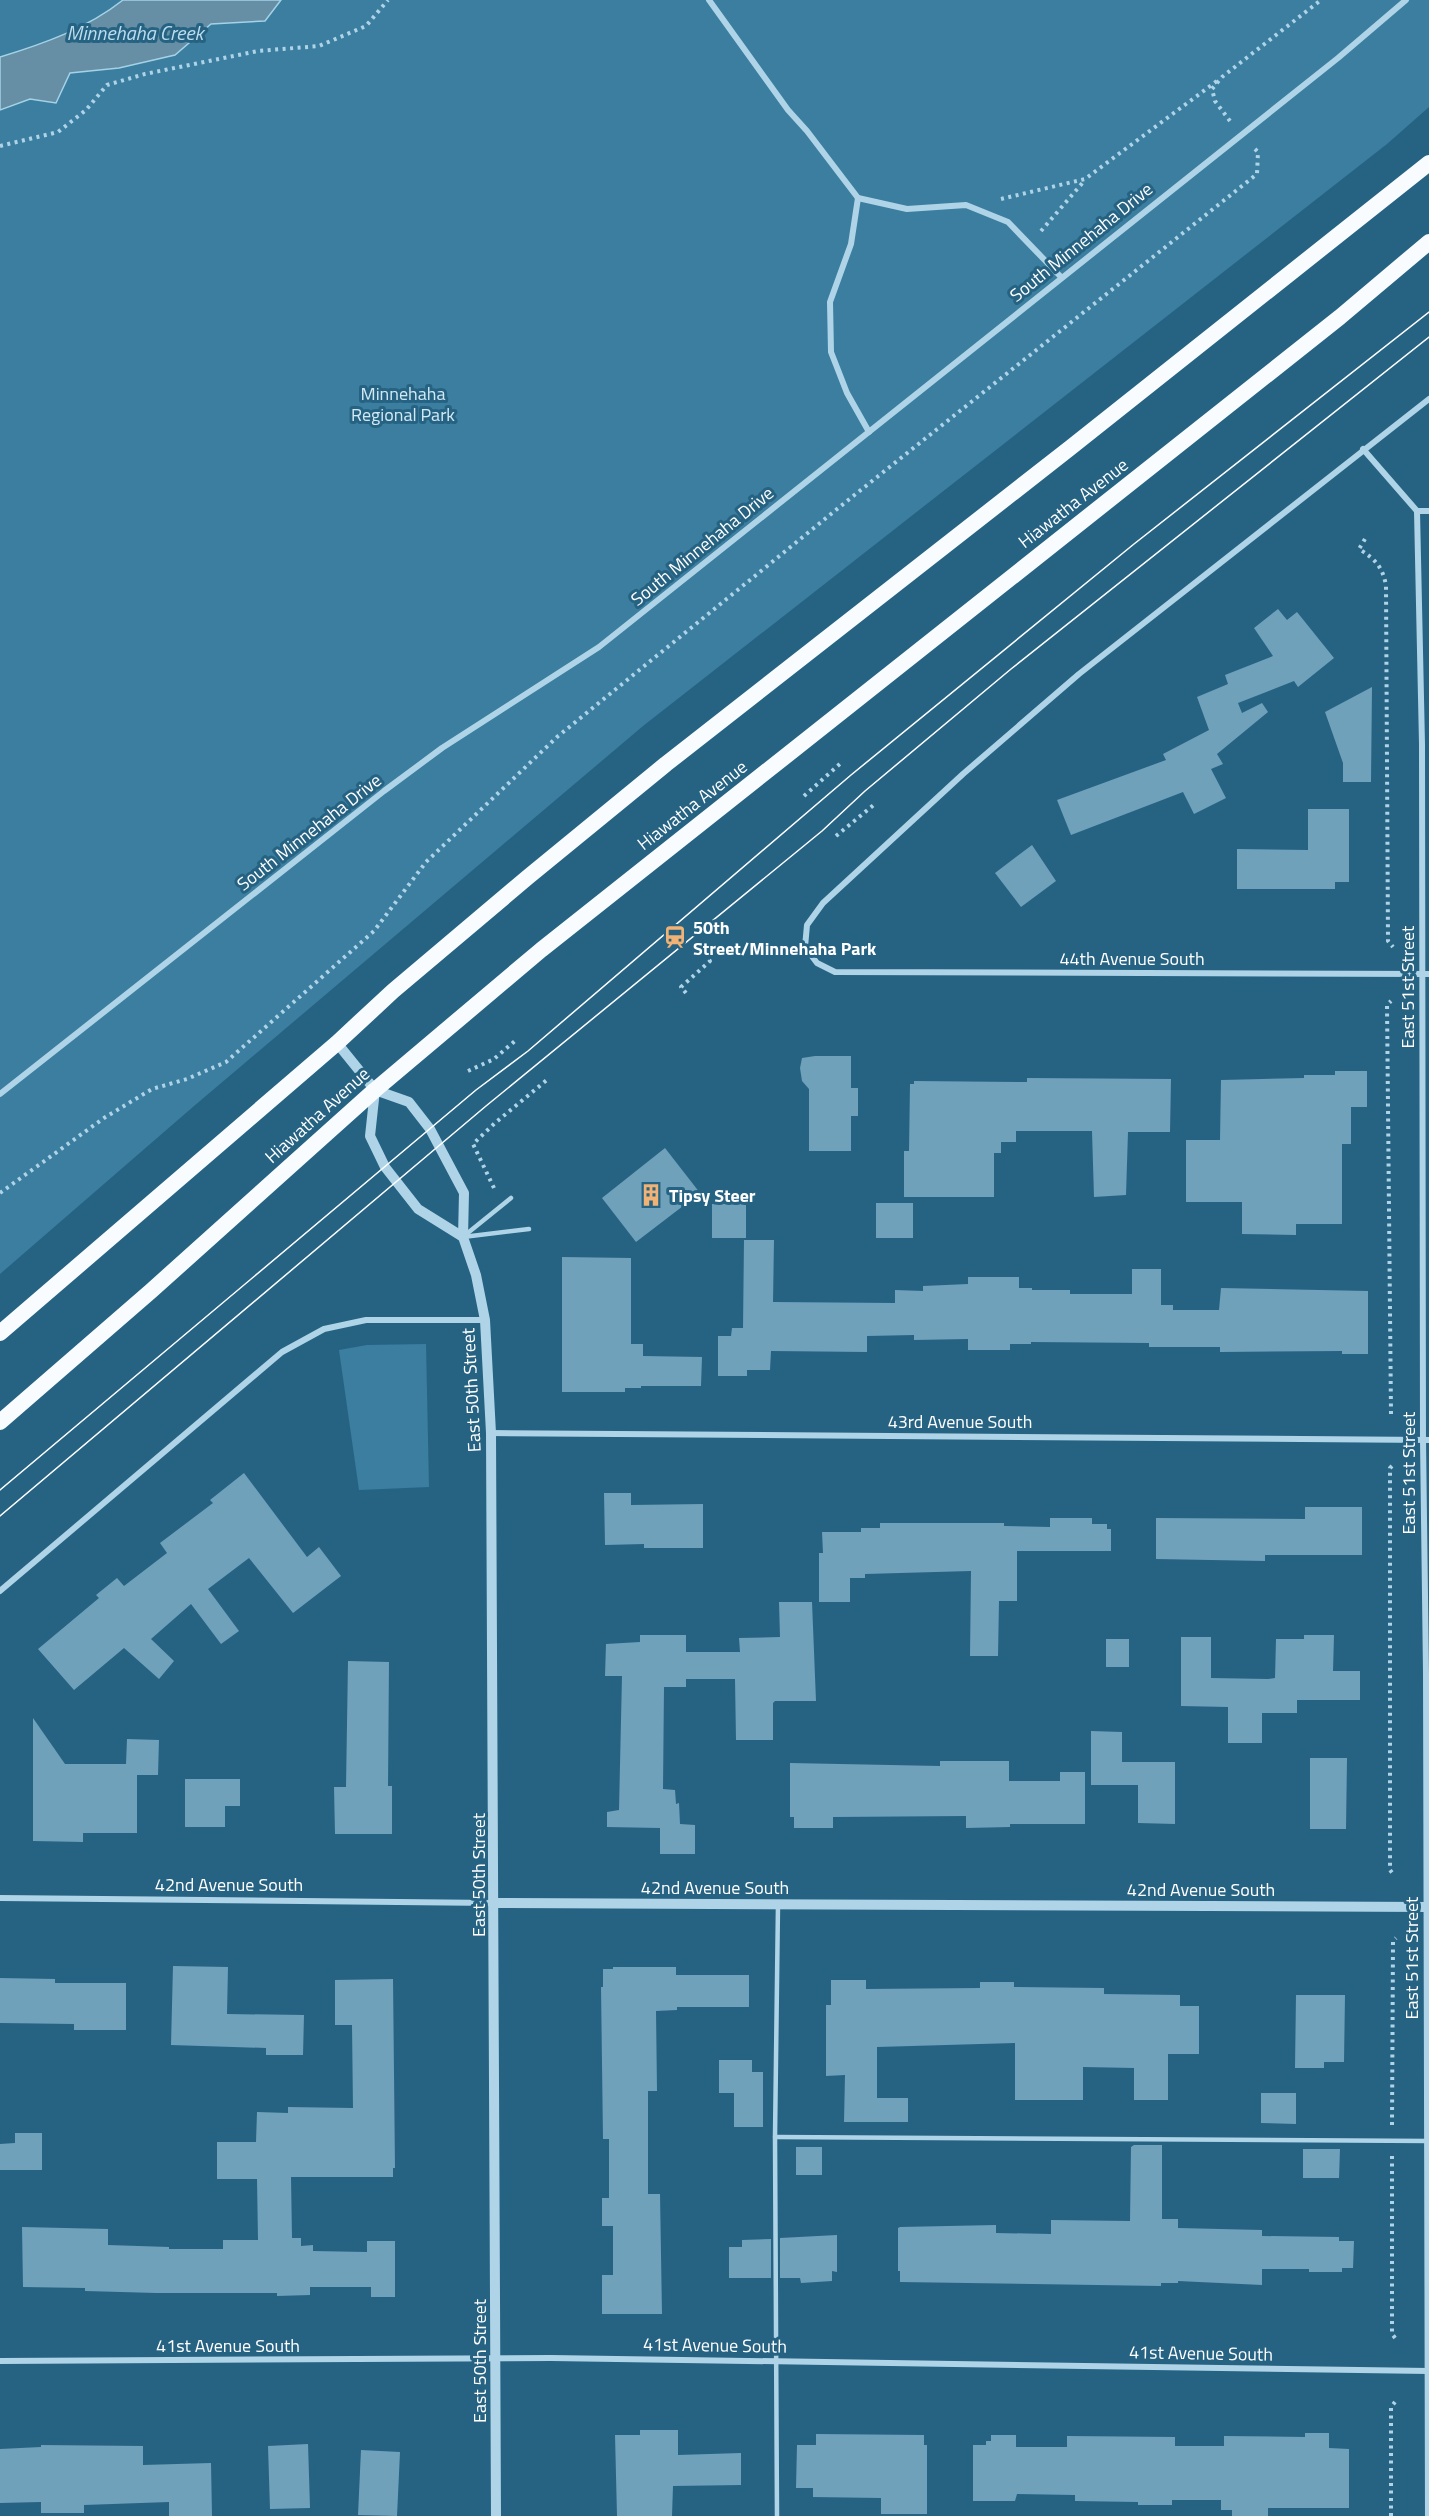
<svg xmlns="http://www.w3.org/2000/svg" width="1429" height="2516" viewBox="0 0 1429 2516" font-family="'Titillium Web',sans-serif">
  <rect width="100%" height="100%" fill="#266383"/>
  <g fill="#3b7ea0">
    <polygon points="0,0 1429,0 1429,107 1387,144 643,726 194,1106 0,1274"/>
    <polygon points="426,1344 429,1487 359,1490 339,1350 367,1345"/>
  </g>
  <path fill="#668ea4" stroke="#a4d2e7" stroke-width="1.5" d="M123 0H281L265 21 211 24 175 55 119 68 70 73 56 103 30 99 0 110V57C43 44 88 28 123 0Z"/>
  <g fill="#6fa1ba">
    <polygon points="1278,609 1287,620 1297,612 1334,658 1298,687 1294,681 1238,703 1242,713 1262,703 1268,712 1217,754 1223,764 1211,769 1226,798 1194,814 1183,792 1071,835 1057,800 1166,760 1163,754 1209,730 1197,697 1228,684 1225,675 1273,656 1254,628"/>
    <polygon points="1372,687 1371,782 1343,782 1343,763 1325,712"/>
    <polygon points="1308,809 1349,809 1349,882 1335,882 1335,889 1237,889 1237,849 1308,850"/>
    <polygon points="1032,845 1056,881 1021,907 995,873"/>
    <polygon points="815,1056 851,1056 851,1088 858,1088 858,1116 851,1116 851,1151 809,1151 809,1089 802,1081 800,1068 802,1058"/>
    <polygon points="1335,1071 1367,1071 1367,1107 1351,1107 1351,1144 1342,1144 1342,1224 1296,1224 1296,1235 1242,1234 1242,1202 1186,1202 1186,1140 1220,1140 1221,1080 1304,1078 1304,1075 1335,1075"/>
    <polygon points="1027,1078 1171,1079 1170,1132 1128,1132 1126,1195 1094,1197 1092,1131 1016,1131 1016,1142 1001,1142 1001,1153 994,1153 994,1197 904,1197 904,1151 909,1151 910,1084 914,1084 914,1081 1027,1082"/>
    <polygon points="665,1148 700,1193 636,1242 602,1198"/>
    <rect x="876" y="1203" width="37" height="35"/>
    <rect x="712" y="1204" width="34" height="34"/>
    <polygon points="744,1240 774,1240 773,1302 895,1303 895,1290 923,1291 923,1286 968,1284 968,1277 1019,1277 1019,1288 1032,1288 1032,1290 1070,1290 1070,1294 1132,1294 1132,1269 1161,1269 1161,1305 1173,1305 1173,1310 1219,1310 1221,1288 1368,1291 1368,1354 1342,1354 1342,1351 1220,1352 1220,1347 1149,1347 1149,1343 1031,1342 1031,1344 1010,1344 1010,1350 968,1350 968,1339 914,1340 914,1335 867,1336 867,1352 771,1351 770,1370 747,1370 747,1376 718,1376 718,1336 731,1336 732,1328 743,1328"/>
    <polygon points="562,1257 631,1258 631,1344 643,1344 643,1356 702,1357 701,1386 641,1386 641,1388 625,1388 625,1392 562,1392"/>
    <polygon points="244,1473 307,1557 319,1547 341,1576 293,1613 249,1558 208,1589 239,1631 221,1644 191,1604 151,1639 174,1661 159,1679 124,1648 74,1690 38,1649 99,1598 96,1595 117,1578 124,1586 167,1553 160,1543 213,1503 210,1500"/>
    <polygon points="604,1493 631,1493 631,1505 703,1504 703,1548 644,1548 644,1544 605,1545"/>
    <polygon points="1305,1507 1362,1507 1362,1555 1265,1555 1265,1561 1156,1559 1156,1518 1305,1519"/>
    <polygon points="1050,1518 1092,1518 1092,1524 1107,1524 1107,1529 1111,1529 1111,1551 1017,1551 1017,1601 999,1601 998,1656 970,1656 971,1571 865,1574 865,1578 850,1578 850,1602 819,1602 819,1553 823,1553 822,1532 861,1532 861,1528 880,1528 880,1523 1004,1523 1004,1526 1050,1527"/>
    <polygon points="779,1602 812,1602 816,1701 775,1701 773,1703 773,1740 736,1740 735,1679 686,1679 686,1687 664,1687 663,1789 675,1790 676,1804 679,1803 680,1824 695,1825 695,1854 660,1854 660,1828 607,1827 607,1812 619,1810 622,1676 605,1676 606,1644 640,1642 640,1635 686,1635 686,1652 740,1652 739,1638 780,1637"/>
    <polygon points="1304,1635 1334,1635 1333,1671 1360,1671 1360,1700 1297,1700 1297,1713 1262,1713 1262,1743 1228,1743 1228,1707 1181,1706 1181,1637 1211,1637 1211,1678 1268,1679 1275,1678 1276,1639 1304,1639"/>
    <rect x="1106" y="1639" width="23" height="28"/>
    <polygon points="348,1661 389,1662 388,1786 392,1786 392,1834 335,1834 334,1787 346,1787"/>
    <polygon points="33,1718 65,1764 126,1764 127,1739 159,1740 158,1775 137,1775 137,1833 83,1833 83,1842 33,1841"/>
    <polygon points="1091,1731 1122,1732 1122,1762 1175,1762 1175,1824 1138,1823 1138,1785 1091,1785"/>
    <polygon points="1310,1758 1347,1758 1346,1829 1310,1829"/>
    <polygon points="940,1761 1009,1761 1009,1781 1060,1781 1060,1772 1085,1772 1085,1824 1010,1824 1010,1827 966,1828 966,1816 833,1817 833,1828 794,1828 794,1817 790,1817 790,1763 940,1766"/>
    <polygon points="185,1779 240,1779 240,1806 225,1806 225,1827 185,1827"/>
    <polygon points="173,1966 228,1967 227,2014 304,2015 303,2055 266,2055 266,2048 171,2045"/>
    <polygon points="613,1967 676,1967 676,1975 749,1975 749,2007 677,2007 677,2010 656,2011 657,2091 648,2091 648,2194 660,2194 662,2314 602,2314 602,2275 613,2275 613,2226 602,2226 602,2198 609,2198 609,2139 603,2139 601,1987 603,1987 603,1969 613,1969"/>
    <polygon points="0,1978 55,1979 55,1983 126,1983 126,2030 74,2030 74,2024 0,2023"/>
    <polygon points="393,1979 395,2168 393,2168 393,2177 291,2177 292,2238 301,2238 301,2246 313,2245 313,2251 367,2252 367,2241 395,2241 395,2297 371,2297 371,2287 310,2287 310,2295 277,2296 277,2293 156,2293 85,2291 85,2288 23,2287 22,2227 108,2229 108,2245 169,2247 169,2249 223,2249 223,2240 258,2240 257,2179 217,2179 217,2142 256,2142 257,2112 288,2113 288,2107 353,2108 352,2025 335,2025 335,1980"/>
    <polygon points="831,1980 866,1980 866,1989 980,1988 980,1982 1014,1982 1014,1987 1104,1988 1104,1994 1180,1995 1180,2006 1199,2006 1199,2054 1168,2054 1168,2100 1134,2100 1134,2068 1083,2067 1083,2100 1015,2100 1015,2043 877,2047 877,2098 908,2098 908,2122 844,2122 845,2075 826,2076 826,2005 831,2005"/>
    <polygon points="1296,1995 1345,1995 1344,2062 1324,2062 1324,2068 1295,2068"/>
    <polygon points="719,2060 752,2060 752,2072 763,2072 763,2127 734,2127 734,2093 719,2093"/>
    <polygon points="1261,2093 1296,2093 1296,2124 1261,2123"/>
    <polygon points="15,2133 42,2133 42,2170 0,2170 0,2144 15,2143"/>
    <polygon points="1134,2145 1162,2145 1162,2219 1178,2219 1178,2228 1262,2230 1262,2236 1339,2237 1339,2241 1354,2241 1353,2268 1342,2268 1342,2272 1309,2272 1309,2269 1262,2269 1262,2285 1178,2281 1178,2283 1161,2283 1161,2286 900,2282 900,2271 898,2271 898,2228 900,2227 996,2225 996,2233 1051,2234 1051,2220 1130,2221 1131,2147"/>
    <rect x="796" y="2147" width="26" height="28"/>
    <polygon points="1303,2149 1340,2149 1339,2178 1303,2178"/>
    <polygon points="837,2235 837,2272 832,2271 832,2281 801,2283 800,2278 780,2278 780,2238"/>
    <polygon points="771,2239 771,2278 729,2278 729,2247 742,2247 742,2240"/>
    <polygon points="640,2430 678,2430 678,2455 741,2453 741,2485 673,2486 672,2516 617,2516 615,2435 640,2435"/>
    <polygon points="1305,2433 1329,2433 1329,2448 1349,2449 1349,2508 1268,2508 1268,2516 1232,2516 1232,2510 1221,2510 1221,2500 1172,2500 1172,2505 1138,2505 1138,2502 1075,2501 1075,2495 1017,2494 1015,2501 973,2501 973,2445 986,2445 986,2441 991,2441 991,2435 1016,2435 1016,2447 1067,2447 1067,2436 1175,2437 1175,2446 1224,2446 1224,2436 1305,2437"/>
    <polygon points="816,2434 924,2435 924,2445 927,2445 927,2514 881,2514 881,2498 813,2497 813,2488 796,2488 797,2445 816,2445"/>
    <polygon points="308,2444 310,2508 270,2509 268,2446"/>
    <polygon points="41,2445 143,2446 143,2465 211,2463 212,2516 169,2516 169,2502 84,2505 84,2513 41,2513 41,2502 0,2503 0,2449 41,2447"/>
    <polygon points="361,2450 400,2452 397,2516 358,2515"/>
  </g>
  <g fill="none" stroke-linecap="round" stroke-linejoin="round">
    <g stroke="#afd4e7" stroke-width="4" stroke-dasharray="3 4.5" stroke-linecap="butt">
      <polyline points="1230,121 1215,101 1212,89 1222,77 1321,0"/>
      <polyline points="0,146 58,132 86,110 107,85 145,74 258,51 319,46 366,26 388,0"/>
      <polyline points="1001,199 1085,179 1217,81"/>
      <polyline points="1041,231 1085,180"/>
      <path d="M1365 539 1359 549C1375 559 1383 567 1386 586L1388 941 1393 947"/>
      <polyline points="804,796 842,762"/>
      <polyline points="836,836 876,803"/>
      <polyline points="686,993 681,987 710,961 706,957"/>
      <polyline points="468,1071 494,1059 516,1040"/>
      <polyline points="494,1188 473,1144 495,1123 548,1079"/>
      <polyline points="0,1193 104,1118 152,1089 187,1079 226,1062 374,931 426,862 557,737 847,501 1257,174 1258,152 1253,147"/>
      <polyline points="1391,1414 1387,1005 1391,1001"/>
      <polyline points="1392,1466 1390,1468 1390,1870 1393,1874"/>
      <polyline points="1392,2125 1393,1941 1396,1938"/>
      <polyline points="1392,2156 1392,2334 1396,2339"/>
      <polyline points="1391,2516 1391,2407 1395,2402"/>
    </g>
    <g stroke="#afd4e7" stroke-width="4.5">
      <polyline points="464,1236 511,1198"/>
      <polyline points="463,1237 529,1229"/>
      <polyline points="775,2137 1429,2141"/>
      <polyline points="777,2516 775,2137 778,1904"/>
    </g>
    <g stroke="#afd4e7" stroke-width="6">
      <polyline points="709,0 788,110 807,131 858,198 907,209 966,205 1008,222 1061,277"/>
      <polyline points="858,198 851,244 830,302 831,352 847,393 869,432"/>
      <polyline points="1429,399 1079,674 963,774 823,903 807,925 805,947 817,963 835,972 1429,974"/>
      <polyline points="1363,449 1417,511 1422,744 1423,1440 1426,1673 1428,2516"/>
      <polyline points="1417,511 1429,511"/>
      <polyline points="0,1094 384,791 442,748 599,647 1338,58 1406,0"/>
      <polyline points="491,1433 1429,1440"/>
      <polyline points="0,1591 282,1352 324,1329 366,1320 485,1320"/>
      <polyline points="0,1898 494,1903"/>
      <polyline points="0,2361 551,2358 1429,2371"/>
    </g>
    <g stroke="#afd4e7" stroke-width="10">
      <polyline points="337,1043 375,1090 409,1102 430,1129 464,1193 463,1237 476,1275 485,1320 491,1433 496,2516"/>
      <polyline points="375,1090 370,1136 385,1167 418,1209 463,1237"/>
      <polyline points="494,1903 1429,1907"/>
    </g>
    <g stroke="#f8fcfe" stroke-width="16">
      <polyline points="0,1333 337,1043 393,991 528,877 666,764 1070,448 1429,163"/>
      <polyline points="0,1422 151,1291 375,1090 541,950 1340,317 1429,242"/>
    </g>
    <g stroke="#fff" stroke-width="1.5">
      <polyline points="0,1490 476,1090 528,1051 851,775 1134,544 1429,312"/>
      <polyline points="0,1516 486,1106 822,831 865,791 1011,669 1429,337"/>
    </g>
  </g>
  <defs>
    <g id="station-bare" transform="scale(1.8)"><path d="M-3-6H3Q5-6 5-4V2Q5 4 3 4L4.5 6H3L1.5 4h-3L-3 6H-4.5L-3 4Q-5 4-5 2V-4Q-5-6-3-6ZM-3.5-4v3h7v-3ZM-3.5 1v1.5H-2V1ZM2 1v1.5H3.5V1Z" fill="#f0b275" stroke="#266383" stroke-width="2.5" paint-order="stroke"/></g>
    <g id="building-bare" transform="scale(1.8)"><path d="M-4-6H4V6H1V3H-1V6H-4ZM-2.5-4.3h1.7v1.8h-1.7ZM.8-4.3h1.7v1.8H.8ZM-2.5-1h1.7V.8h-1.7ZM.8-1h1.7V.8H.8Z" fill="#f0b275" stroke="#266383" stroke-width="2.5" paint-order="stroke"/></g>
  </defs>
  <g fill-rule="evenodd">
    <use href="#station-bare" x="675" y="937"/>
    <use href="#building-bare" x="651" y="1195"/>
  </g>
  <g text-anchor="middle" dominant-baseline="central" stroke-width="6" stroke-linejoin="round" paint-order="stroke">
    <g font-size="18" fill="#fff" stroke="#266383">
      <text transform="translate(1081 242) rotate(-39)">South Minnehaha Drive</text>
      <text transform="translate(1073 503) rotate(-38)">Hiawatha Avenue</text>
      <text transform="translate(702 546) rotate(-39)">South Minnehaha Drive</text>
      <text transform="translate(692 805) rotate(-38)">Hiawatha Avenue</text>
      <text transform="translate(309 832) rotate(-38)">South Minnehaha Drive</text>
      <text x="1132" y="958">44th Avenue South</text>
      <text transform="translate(1407 987) rotate(-90)">East 51st Street</text>
      <text transform="translate(317 1115) rotate(-42)">Hiawatha Avenue</text>
      <text transform="translate(471 1390) rotate(-93)">East 50th Street</text>
      <text x="960" y="1421">43rd Avenue South</text>
      <text transform="translate(1408 1473) rotate(-90)">East 51st Street</text>
      <text transform="translate(478 1875) rotate(-90)">East 50th Street</text>
      <text x="229" y="1884">42nd Avenue South</text>
      <text x="715" y="1887">42nd Avenue South</text>
      <text x="1201" y="1889">42nd Avenue South</text>
      <text transform="translate(1411 1958) rotate(-90)">East 51st Street</text>
      <text x="228" y="2345">41st Avenue South</text>
      <text transform="translate(715 2345) rotate(1)">41st Avenue South</text>
      <text transform="translate(1201 2353) rotate(1)">41st Avenue South</text>
      <text transform="translate(479 2361) rotate(-90)">East 50th Street</text>
    </g>
    <g font-size="18" fill="#d3eaf6" stroke="#266383">
      <text x="403" y="393">Minnehaha<tspan x="403" dy="21">Regional Park</tspan></text>
    </g>
    <g font-size="18" font-weight="bold" fill="#fff" stroke="#266383" text-anchor="start">
      <text x="693" y="927">50th<tspan x="693" dy="21">Street/Minnehaha Park</tspan></text>
      <text x="669" y="1195">Tipsy Steer</text>
    </g>
    <g font-size="20" font-style="italic" fill="#bde" stroke="#266383">
      <text x="135" y="32">Minnehaha Creek</text>
    </g>
  </g>
</svg>
